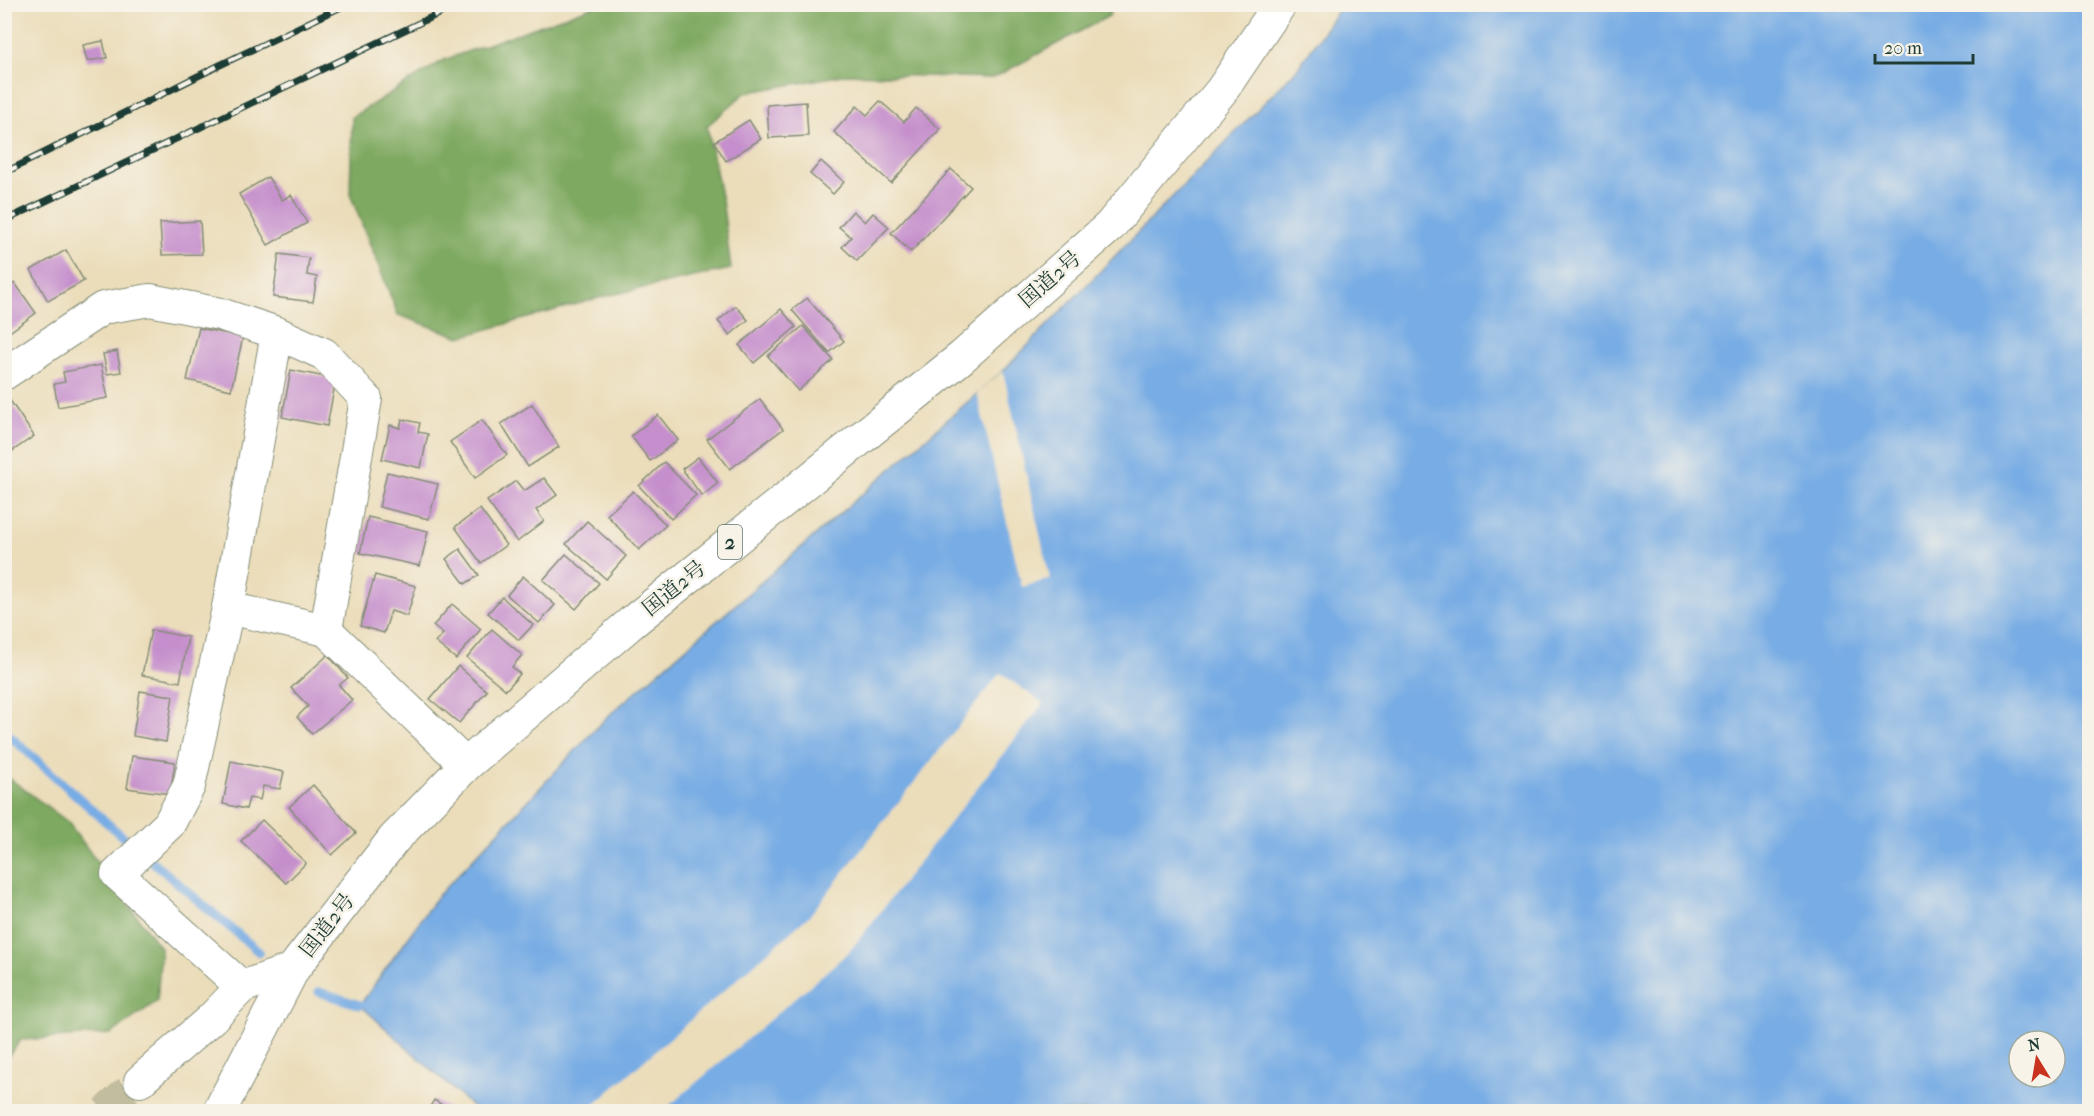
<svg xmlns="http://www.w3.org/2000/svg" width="2094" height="1116" viewBox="0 0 2094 1116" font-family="'IM FELL French Canon','Noto Serif JP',serif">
  <rect width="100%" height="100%" fill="#f7f3e8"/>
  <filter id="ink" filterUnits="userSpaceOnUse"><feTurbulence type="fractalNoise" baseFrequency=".0167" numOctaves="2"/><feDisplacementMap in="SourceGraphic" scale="12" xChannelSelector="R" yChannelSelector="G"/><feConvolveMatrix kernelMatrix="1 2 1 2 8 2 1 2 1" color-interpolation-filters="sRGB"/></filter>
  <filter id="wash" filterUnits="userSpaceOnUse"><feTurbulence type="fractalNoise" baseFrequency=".008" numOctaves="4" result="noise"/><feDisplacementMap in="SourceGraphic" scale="24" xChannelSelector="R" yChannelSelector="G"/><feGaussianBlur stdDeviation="1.35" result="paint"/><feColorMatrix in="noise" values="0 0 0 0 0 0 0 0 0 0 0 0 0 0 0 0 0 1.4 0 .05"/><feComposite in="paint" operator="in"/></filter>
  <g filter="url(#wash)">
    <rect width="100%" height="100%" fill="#ebddba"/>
    <g fill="#7ea961" stroke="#4e734a" stroke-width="1.5">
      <polygon points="597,5 598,4 1114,5 1109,16 993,78 848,74 745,93 707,126 723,206 731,269 606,296 460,337 398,315 350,194 352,117 444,60"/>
      <polygon points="5,775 68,822 161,949 157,1001 111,1034 21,1040 5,1060"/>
    </g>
    <path fill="#77ace4" stroke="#4b748c" stroke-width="1.5" fill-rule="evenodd" d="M1342 5H2089V1111H477L360 1005 436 898 607 717 1003 371 1298 68ZM2019 1041H2055V1077H2019Z"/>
    <g fill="#ebddba">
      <polygon points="1003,371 1050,579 1022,587 977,393"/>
      <polygon points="1000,673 1043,703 849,952 663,1111 587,1111 810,915"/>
    </g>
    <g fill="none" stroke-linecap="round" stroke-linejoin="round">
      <g stroke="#77ace4" stroke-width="9">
        <polyline points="4,731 115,830 259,952"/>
        <polyline points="319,992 360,1005"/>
      </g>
    </g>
    <g id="blocks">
      <g fill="#c58ecc">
        <polygon points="103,41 107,58 87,61 83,45"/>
        <polygon points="880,101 904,122 916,108 940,129 891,183 834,132 857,106 867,115"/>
        <polygon points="806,102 808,136 769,138 767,105"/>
        <polygon points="749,120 761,139 726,161 714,142"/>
        <polygon points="821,161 844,182 833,194 810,174"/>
        <polygon points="951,169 971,187 911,252 891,233"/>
        <polygon points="268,177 282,200 291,195 307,223 268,245 239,194"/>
        <polygon points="853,211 865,222 873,213 889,227 857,261 842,247 851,237 839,227"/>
        <polygon points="200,221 202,254 162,255 160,223"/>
        <polygon points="66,250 84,281 48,301 31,270"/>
        <polygon points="279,254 309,258 307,275 317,277 313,302 273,297"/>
        <polygon points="15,283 36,313 4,336 4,290"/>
        <polygon points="807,298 844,341 829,353 792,310"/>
        <polygon points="736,306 748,320 730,335 718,321"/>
        <polygon points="781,309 796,327 754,363 739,345"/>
        <polygon points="803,326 833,360 798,391 768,356"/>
        <polygon points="199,328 243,337 231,390 187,380"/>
        <polygon points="117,351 121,372 107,374 103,354"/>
        <polygon points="101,365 108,398 58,407 54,384 65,382 63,372"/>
        <polygon points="291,370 336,379 327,426 282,417"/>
        <polygon points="9,399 34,436 8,454 4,450 4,402"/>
        <polygon points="760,399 783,429 730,469 707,439"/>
        <polygon points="532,404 559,447 528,467 501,424"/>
        <polygon points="658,415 678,440 650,461 631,436"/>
        <polygon points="402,419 420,423 418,432 428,434 421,468 382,459 390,425 400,428"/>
        <polygon points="482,420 507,455 475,478 450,442"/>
        <polygon points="698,457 718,483 702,496 682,469"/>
        <polygon points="664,462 696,495 671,519 639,486"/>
        <polygon points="387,472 438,484 429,519 379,507"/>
        <polygon points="544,478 557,495 536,510 544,521 517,542 487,501 516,481 524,491"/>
        <polygon points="633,491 666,525 639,550 607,515"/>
        <polygon points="480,509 506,545 481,563 455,527"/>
        <polygon points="368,517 428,531 420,566 360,553"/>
        <polygon points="587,521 626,556 606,579 566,544"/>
        <polygon points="460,549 479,575 465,584 446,559"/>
        <polygon points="566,554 599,583 576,609 543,580"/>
        <polygon points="375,575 416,586 407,616 391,611 384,633 360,626"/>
        <polygon points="523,576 555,605 539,623 507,595"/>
        <polygon points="502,597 533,625 519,640 488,613"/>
        <polygon points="452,604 481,629 456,659 435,642 443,634 433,626"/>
        <polygon points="492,629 522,655 512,667 520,674 506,690 467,658"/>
        <polygon points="151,630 188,637 180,682 142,675"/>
        <polygon points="328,655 348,678 339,685 352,700 312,734 297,717 308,706 291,688"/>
        <polygon points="458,666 487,691 459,723 430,699"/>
        <polygon points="140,691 173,696 166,742 133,736"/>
        <polygon points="132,756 175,762 170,794 127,788"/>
        <polygon points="231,761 284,772 280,789 263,786 260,800 249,798 246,809 223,804"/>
        <polygon points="313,785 356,833 332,855 289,807"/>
        <polygon points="262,820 306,863 286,883 241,841"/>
        <polygon points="434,1100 454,1112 427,1112"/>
      </g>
    </g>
  </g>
  <g filter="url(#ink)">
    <use href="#blocks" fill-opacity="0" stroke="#858d77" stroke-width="1.5"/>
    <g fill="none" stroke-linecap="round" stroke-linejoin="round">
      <polyline stroke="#c2bd9f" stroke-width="32" stroke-dasharray="32 16" stroke-linecap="butt" points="105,1112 140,1081"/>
      <g stroke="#858d77" stroke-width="34">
        <g id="minor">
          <polyline points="4,374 103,308 150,300 220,314 277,333 324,354 366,399 326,630"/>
          <polyline points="228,608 326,630 466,765"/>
          <polyline points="242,987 117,874 169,824 189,786 228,608 277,333"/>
          <polyline points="140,1081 212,1018 242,987 293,969"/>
        </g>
      </g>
      <g stroke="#858d77" stroke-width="35">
        <polyline id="trunk" points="219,1112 293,969 394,839 466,765 631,623 962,357 1110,226 1222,90 1280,4"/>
      </g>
      <use href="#minor" stroke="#fff" stroke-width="32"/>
      <use href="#trunk" stroke="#fff" stroke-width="33"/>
      <g stroke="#1f3d34" stroke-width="7">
        <g id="rail">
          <polyline points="4,173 220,65 347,4"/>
          <polyline points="4,221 459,4"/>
        </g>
      </g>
      <use href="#rail" stroke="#f7f3e8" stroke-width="4.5" stroke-dasharray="14" stroke-linecap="butt"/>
    </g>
  </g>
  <g text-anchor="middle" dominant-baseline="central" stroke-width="5" stroke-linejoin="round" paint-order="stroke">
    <rect fill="#f7f3e8" stroke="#60746a" stroke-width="1.5" x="718" y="525" width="24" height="34" rx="4.5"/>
    <g font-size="20" font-weight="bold" fill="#1f3d34">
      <text x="730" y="542">2</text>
    </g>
    <g font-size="21" fill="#1f3d34" stroke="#f7f3e8">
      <text transform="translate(1050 279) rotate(-41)">国道2号</text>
      <text transform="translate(674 588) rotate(-39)">国道2号</text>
      <text transform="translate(327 925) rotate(-52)">国道2号</text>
    </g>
  </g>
  <rect width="2094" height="1116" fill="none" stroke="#f7f3e8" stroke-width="24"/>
  <g transform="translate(2037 1059) rotate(349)"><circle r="28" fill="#f7f3e8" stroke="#a1aaa0" stroke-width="1.5"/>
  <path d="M0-4.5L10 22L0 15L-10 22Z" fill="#c8321e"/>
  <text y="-9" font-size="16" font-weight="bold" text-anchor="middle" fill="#1f3d34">N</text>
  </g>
  <path d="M1875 54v9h98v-9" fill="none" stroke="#1f3d34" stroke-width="3"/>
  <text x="1884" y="54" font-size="18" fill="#1f3d34" stroke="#f7f3e8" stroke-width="4.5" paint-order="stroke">20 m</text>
</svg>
